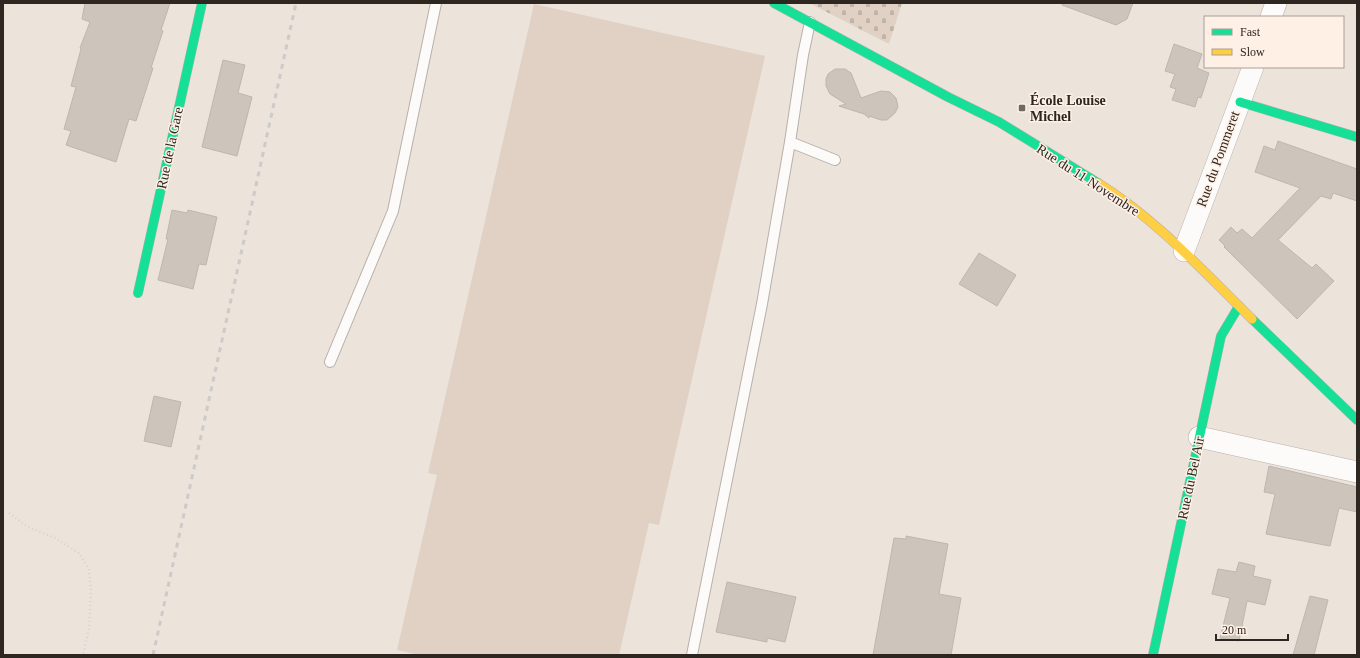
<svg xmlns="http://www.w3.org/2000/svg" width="1360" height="658" viewBox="0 0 1360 658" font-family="Georgia,serif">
  <defs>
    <pattern id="cemetery-stones" width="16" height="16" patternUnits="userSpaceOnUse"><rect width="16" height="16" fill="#e0d1c4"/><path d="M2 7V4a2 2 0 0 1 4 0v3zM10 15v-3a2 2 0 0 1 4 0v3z" fill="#c0b3a8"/></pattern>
  </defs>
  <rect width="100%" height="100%" fill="#ece3db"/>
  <polygon fill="url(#cemetery-stones)" points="809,3 902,3 889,44"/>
  <polygon fill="#e0d1c4" points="534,4 765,56 659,525 649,523 619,655 419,655 397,650 437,475 428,473"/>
  <g fill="#cdc4bc" stroke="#beb6b0">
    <polygon points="85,3 170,3 161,30 163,31 151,68 153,68 136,121 129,119 116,162 66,145 71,131 64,129 76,87 71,86 81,49 80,48 90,22 82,19"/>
    <polygon points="1062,3 1133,3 1127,19 1116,25 1062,5"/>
    <polygon points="1174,44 1202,54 1197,68 1209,73 1201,98 1198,97 1195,107 1172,100 1176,89 1170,87 1175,74 1165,71"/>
    <polygon points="223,60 245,65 238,93 252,97 237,156 202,147"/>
    <polygon points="835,69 845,69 851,73 861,98 881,91 890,92 896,98 897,102 898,107 895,113 887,120 881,120 869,116 869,118 864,114 839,106 846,104 830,94 826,86 826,79 828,74"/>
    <polygon points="1278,141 1357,169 1357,201 1333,193 1331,199 1321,196 1278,240 1312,268 1316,264 1334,281 1297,319 1224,247 1225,246 1219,240 1231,227 1237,233 1242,229 1252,238 1300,188 1255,172 1264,146 1275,150"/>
    <polygon points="172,210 187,213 188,210 217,217 206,265 199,264 193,289 158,280 168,239 166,239"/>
    <polygon points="979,253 1016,275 997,306 959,284"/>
    <polygon points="154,396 181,402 171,447 144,441"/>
    <polygon points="1269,466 1357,487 1357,512 1339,508 1330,546 1266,534 1275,494 1264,492"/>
    <polygon points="906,536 948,544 939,594 961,598 951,655 873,655 894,538 906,539"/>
    <polygon points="1239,562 1255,566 1253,576 1271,580 1265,605 1247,601 1239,641 1220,638 1230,598 1212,594 1218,569 1236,572"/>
    <polygon points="727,582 796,597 785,642 767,638 767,642 716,632"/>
    <polygon points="1310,596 1328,600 1314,655 1293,655"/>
  </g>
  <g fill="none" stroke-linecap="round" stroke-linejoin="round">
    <g stroke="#b8b0aa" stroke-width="12">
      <g id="lane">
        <polyline points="810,22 803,55 790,142 835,160"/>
        <polyline points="330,362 393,211 436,3"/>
        <polyline points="692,655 762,304 790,142"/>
      </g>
    </g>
    <g stroke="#b8b0aa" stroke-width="22">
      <g id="street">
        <polyline points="1271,17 1276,3"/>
        <polyline points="1184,251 1253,67"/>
        <polyline points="1199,437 1357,472"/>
      </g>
    </g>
    <g stroke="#b8b0aa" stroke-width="10">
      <g id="fast">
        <polyline points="774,3 948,97 999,122 1098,183"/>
        <polyline points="1240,102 1357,137"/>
        <polyline points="138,293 202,3"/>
        <polyline points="1252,319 1357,420"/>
        <polyline points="1153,655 1221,336 1239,306"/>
      </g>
    </g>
    <g stroke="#b8b0aa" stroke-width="10">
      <path id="slow" d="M1098 183C1156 219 1203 271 1252 319"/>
    </g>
    <g stroke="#d6d3d1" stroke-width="2.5" stroke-dasharray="1 3" stroke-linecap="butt">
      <polyline points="3,388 3,392"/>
      <polyline points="9,513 28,527 55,538 79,553 89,569 91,590 89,628 83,655"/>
    </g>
    <use href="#lane" stroke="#fcfbfa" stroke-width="10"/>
    <use href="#street" stroke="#fcfbfa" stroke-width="21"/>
    <use href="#fast" stroke="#16e098" stroke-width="9"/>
    <use href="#slow" stroke="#ffcf43" stroke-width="9"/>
    <polyline stroke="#cdcac8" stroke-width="3" stroke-dasharray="5 5" stroke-linecap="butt" points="153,655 296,3"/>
  </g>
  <rect fill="#706862" stroke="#fef0e5" stroke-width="1.5" x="1018" y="104" width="8" height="8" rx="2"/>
  <g text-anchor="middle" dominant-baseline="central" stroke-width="3" stroke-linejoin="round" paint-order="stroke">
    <g font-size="14" font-weight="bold" fill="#2d2621" stroke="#fef0e5" text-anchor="start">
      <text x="1030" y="100">École Louise<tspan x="1030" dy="16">Michel</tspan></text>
    </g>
    <g font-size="14" fill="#2d2621" stroke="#fef0e5">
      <text transform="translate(170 148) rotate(-78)">Rue de la Gare</text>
      <text transform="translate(1218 159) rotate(-70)">Rue du Pommeret</text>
      <text transform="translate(1088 180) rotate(33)">Rue du 11 Novembre</text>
      <text transform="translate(1191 478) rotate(-78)">Rue du Bel Air</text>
    </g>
  </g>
  <rect width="1360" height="658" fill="none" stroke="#2d2621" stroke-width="8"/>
  <rect x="1204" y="16" width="140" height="52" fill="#fef0e5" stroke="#aa9f97"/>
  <rect x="1212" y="29" width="20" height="6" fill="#16e098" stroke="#aa9f97"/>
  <text x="1240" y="36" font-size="12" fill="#2d2621">Fast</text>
  <rect x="1212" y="49" width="20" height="6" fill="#ffcf43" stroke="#aa9f97"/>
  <text x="1240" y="56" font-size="12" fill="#2d2621">Slow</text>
  <path d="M1216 634v6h72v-6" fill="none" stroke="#2d2621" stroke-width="2"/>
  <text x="1222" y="634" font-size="12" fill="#2d2621" stroke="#fef0e5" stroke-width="3" paint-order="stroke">20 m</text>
</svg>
